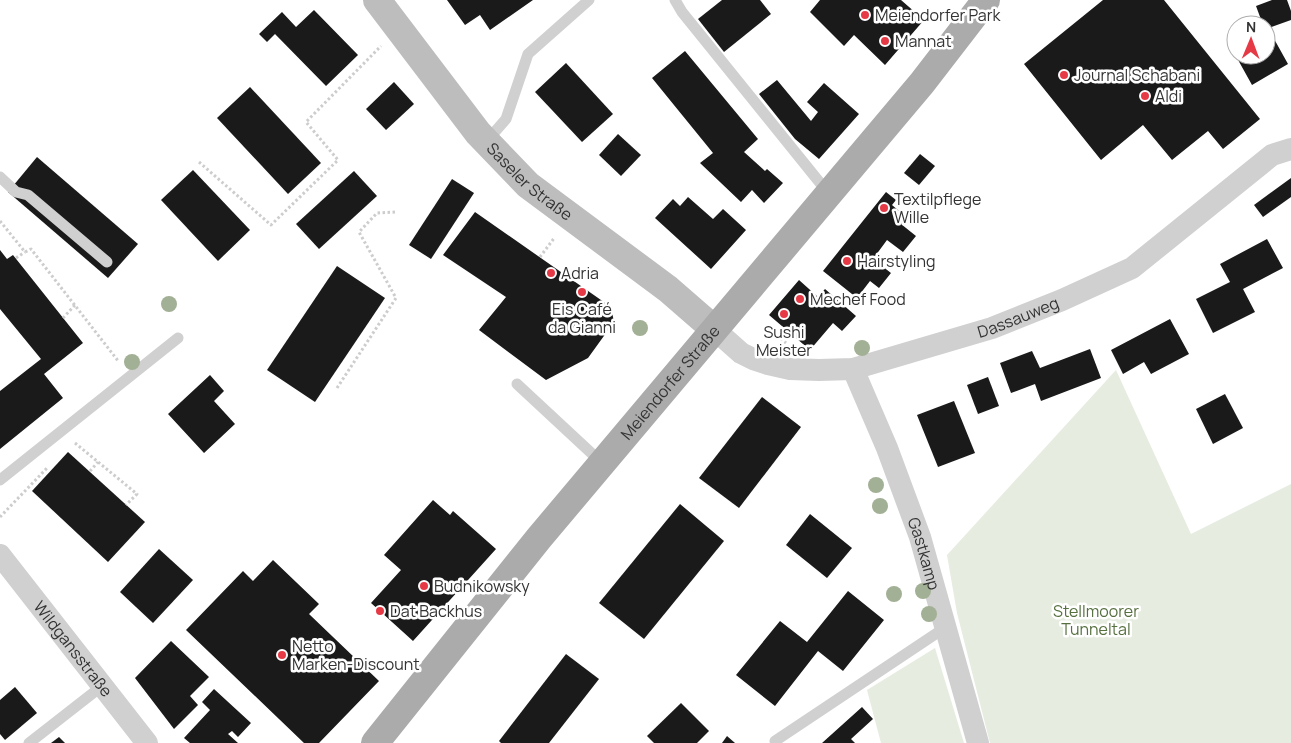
<svg xmlns="http://www.w3.org/2000/svg" width="1291" height="743" viewBox="0 0 1291 743" font-family="Manrope,sans-serif">
  <rect width="100%" height="100%" fill="#fff"/>
  <g fill="#e6ecdf">
    <polygon points="1116,370 1191,534 1291,484 1291,743 990,743 957,613 947,555"/>
    <polygon points="935,648 964,743 881,743 867,690"/>
  </g>
  <g fill="#1a1a1a">
    <polygon points="447,0 533,0 490,30 480,15 465,25"/>
    <polygon points="722,0 760,0 771,14 724,52 698,19"/>
    <polygon points="820,0 901,0 924,20 885,65 854,35 844,46 810,12"/>
    <polygon points="1103,0 1164,0 1260,119 1223,149 1208,131 1172,160 1143,125 1101,160 1024,64"/>
    <polygon points="1272,0 1287,0 1291,11 1291,20 1266,29 1266,25 1263,25 1256,6"/>
    <polygon points="314,10 358,55 326,86 275,34 267,42 259,34 282,12 296,27"/>
    <polygon points="1273,37 1288,64 1252,85 1237,58 1242,55 1266,55 1266,41"/>
    <polygon points="685,51 758,139 744,152 765,171 767,169 783,183 764,203 752,190 741,202 700,163 713,153 652,78"/>
    <polygon points="566,63 613,114 582,142 535,92"/>
    <polygon points="777,80 811,121 818,112 807,102 824,83 859,114 819,159 795,139 759,94"/>
    <polygon points="394,82 414,104 386,130 366,109"/>
    <polygon points="250,87 321,163 288,194 217,118"/>
    <polygon points="618,134 641,155 621,176 599,155"/>
    <polygon points="920,154 935,166 919,185 904,173"/>
    <polygon points="37,157 138,244 108,278 8,192"/>
    <polygon points="193,170 250,230 218,261 161,200"/>
    <polygon points="354,171 377,196 319,249 296,224"/>
    <polygon points="1291,178 1291,197 1263,217 1254,205"/>
    <polygon points="452,179 474,193 431,259 409,245"/>
    <polygon points="886,192 896,200 892,205 906,217 901,224 916,236 903,252 887,240 873,259 891,273 879,288 870,281 857,298 823,271"/>
    <polygon points="688,197 713,219 723,209 746,230 711,269 655,218 673,199 680,206"/>
    <polygon points="475,212 611,307 614,322 588,358 546,380 479,330 506,297 443,255"/>
    <polygon points="1267,239 1283,268 1243,289 1255,312 1213,333 1196,299 1230,282 1220,264"/>
    <polygon points="0,250 7,259 13,255 83,343 44,374 63,398 0,449 0,391 41,359 0,309"/>
    <polygon points="337,266 385,298 315,402 267,370"/>
    <polygon points="799,280 818,297 825,289 856,316 842,331 833,323 810,350 769,315"/>
    <polygon points="1170,319 1189,354 1151,374 1144,362 1123,374 1111,350"/>
    <polygon points="1090,349 1101,378 1041,401 1035,384 1011,393 1000,363 1032,351 1040,368"/>
    <polygon points="210,375 224,391 214,401 235,424 204,453 168,414"/>
    <polygon points="988,377 999,406 978,414 967,385"/>
    <polygon points="1225,394 1243,428 1213,444 1196,409"/>
    <polygon points="762,397 801,427 739,508 699,478"/>
    <polygon points="954,401 975,453 938,467 917,415"/>
    <polygon points="68,452 145,522 108,562 32,491"/>
    <polygon points="433,500 450,515 453,511 496,549 413,641 371,603 401,570 384,555"/>
    <polygon points="680,504 724,541 644,639 599,603"/>
    <polygon points="810,514 852,548 827,578 786,545"/>
    <polygon points="159,549 193,580 153,623 120,592"/>
    <polygon points="273,560 319,604 309,614 379,681 319,743 304,743 186,630 243,571 253,581"/>
    <polygon points="848,591 884,620 843,671 818,651 775,706 736,675 780,621 807,642"/>
    <polygon points="171,641 209,677 190,696 198,705 174,729 135,678"/>
    <polygon points="566,654 599,679 549,743 501,743 499,741"/>
    <polygon points="15,687 37,713 5,740 0,734 0,700"/>
    <polygon points="214,689 251,723 238,737 232,731 228,734 238,743 190,743 184,738 210,710 202,702"/>
    <polygon points="681,703 709,731 697,743 654,743 647,736"/>
    <polygon points="862,707 873,719 851,739 855,743 822,743"/>
    <polygon points="727,736 735,743 722,743"/>
    <polygon points="59,737 65,743 51,743"/>
  </g>
  <g fill="none" stroke-linecap="round" stroke-linejoin="round">
    <g stroke="#cdcdcd" stroke-width="3" stroke-dasharray="2.5 2.5" stroke-linecap="butt">
      <polyline points="199,162 271,225 338,160 306,122 381,46"/>
      <polyline points="0,221 25,252 31,249 119,362"/>
      <polyline points="540,257 555,237"/>
      <polyline points="16,258 25,252"/>
      <polyline points="63,318 75,305"/>
      <polyline points="773,332 786,343"/>
      <polyline points="337,388 396,298 359,232 377,213 395,212"/>
      <polyline points="75,443 137,494 126,505"/>
      <polyline points="90,471 98,462"/>
      <polyline points="0,517 48,467"/>
    </g>
    <g stroke="#d0d0d0" stroke-width="11">
      <polyline points="675,0 682,12 829,194"/>
      <polyline points="486,142 506,119 528,54 589,0"/>
      <polyline points="0,177 16,192 28,195 107,262"/>
      <polyline points="517,384 602,463"/>
      <polyline points="0,480 178,338"/>
      <polyline points="775,741 946,627"/>
      <polyline points="29,743 102,686"/>
    </g>
    <g stroke="#d0d0d0" stroke-width="22">
      <path id="s1" d="M714 329 741 353 753 359 768 364 790 369 819 370 853 369 992 328 1062 300 1132 268 1272 155 1291 149"/>
      <path id="s2" d="M853 369 887 448 920 537 978 743"/>
      <path id="s3" d="M0 555 147 743"/>
    </g>
    <path stroke="#bdbdbd" stroke-width="28" id="s4" d="M377 0 478 133 528 185 668 289 714 329"/>
    <path stroke="#ababab" stroke-width="28" id="s5" d="M375 743 539 538 922 83 986 0"/>
  </g>
  <g fill="#a2b095">
    <circle cx="169" cy="304" r="8"/>
    <circle cx="640" cy="328" r="8"/>
    <circle cx="862" cy="348" r="8"/>
    <circle cx="132" cy="362" r="8"/>
    <circle cx="876" cy="485" r="8"/>
    <circle cx="880" cy="506" r="8"/>
    <circle cx="923" cy="591" r="8"/>
    <circle cx="894" cy="594" r="8"/>
    <circle cx="929" cy="614" r="8"/>
  </g>
  <g fill="#e63946" stroke="#fff" stroke-width="2">
    <circle cx="865" cy="15" r="5"/>
    <circle cx="885" cy="41" r="5"/>
    <circle cx="1064" cy="75" r="5"/>
    <circle cx="1145" cy="96" r="5"/>
    <circle cx="884" cy="208" r="5"/>
    <circle cx="847" cy="261" r="5"/>
    <circle cx="551" cy="273" r="5"/>
    <circle cx="582" cy="292" r="5"/>
    <circle cx="800" cy="299" r="5"/>
    <circle cx="784" cy="314" r="5"/>
    <circle cx="424" cy="586" r="5"/>
    <circle cx="380" cy="611" r="5"/>
    <circle cx="282" cy="655" r="5"/>
  </g>
  <g text-anchor="middle" dominant-baseline="central" stroke-width="5" stroke-linejoin="round" paint-order="stroke">
    <g font-size="16" fill="#333" stroke="#fff" text-anchor="start">
      <text x="875" y="15">Meiendorfer Park</text>
      <text x="895" y="41">Mannat</text>
      <text x="1074" y="75">Journal Schabani</text>
      <text x="1155" y="96">Aldi</text>
      <text x="894" y="199">Textilpflege<tspan x="894" dy="18">Wille</tspan></text>
      <text x="857" y="261">Hairstyling</text>
      <text x="561" y="273">Adria</text>
      <text x="810" y="299">Mechef Food</text>
      <text x="582" y="309" text-anchor="middle">Eis Café<tspan x="582" dy="18">da Gianni</tspan></text>
      <text x="784" y="332" text-anchor="middle">Sushi<tspan x="784" dy="18">Meister</tspan></text>
      <text x="434" y="586">Budnikowsky</text>
      <text x="390" y="611">Dat Backhus</text>
      <text x="292" y="646">Netto<tspan x="292" dy="18">Marken-Discount</tspan></text>
    </g>
    <g font-size="16" fill="#333" stroke="#fff">
      <text stroke="none"><textPath href="#s4" startOffset="238">Saseler Straße</textPath></text>
      <text stroke="none"><textPath href="#s1" startOffset="324">Dassauweg</textPath></text>
      <text stroke="none"><textPath href="#s5" startOffset="466">Meiendorfer Straße</textPath></text>
      <text stroke="none"><textPath href="#s2" startOffset="198">Gastkamp</textPath></text>
      <text stroke="none"><textPath href="#s3" startOffset="119">Wildgansstraße</textPath></text>
    </g>
    <g font-size="16" fill="#56703f" stroke="#fff">
      <text x="1096" y="611">Stellmoorer<tspan x="1096" dy="18">Tunneltal</tspan></text>
    </g>
  </g>
  <g transform="translate(1251 40) rotate(1)"><circle r="24" fill="#ffffff" stroke="#adadad"/>
  <path d="M0-4L9 19L0 12L-9 19Z" fill="#e63946"/>
  <text y="-8" font-size="14" font-weight="bold" text-anchor="middle" fill="#333333">N</text>
  </g>
</svg>
